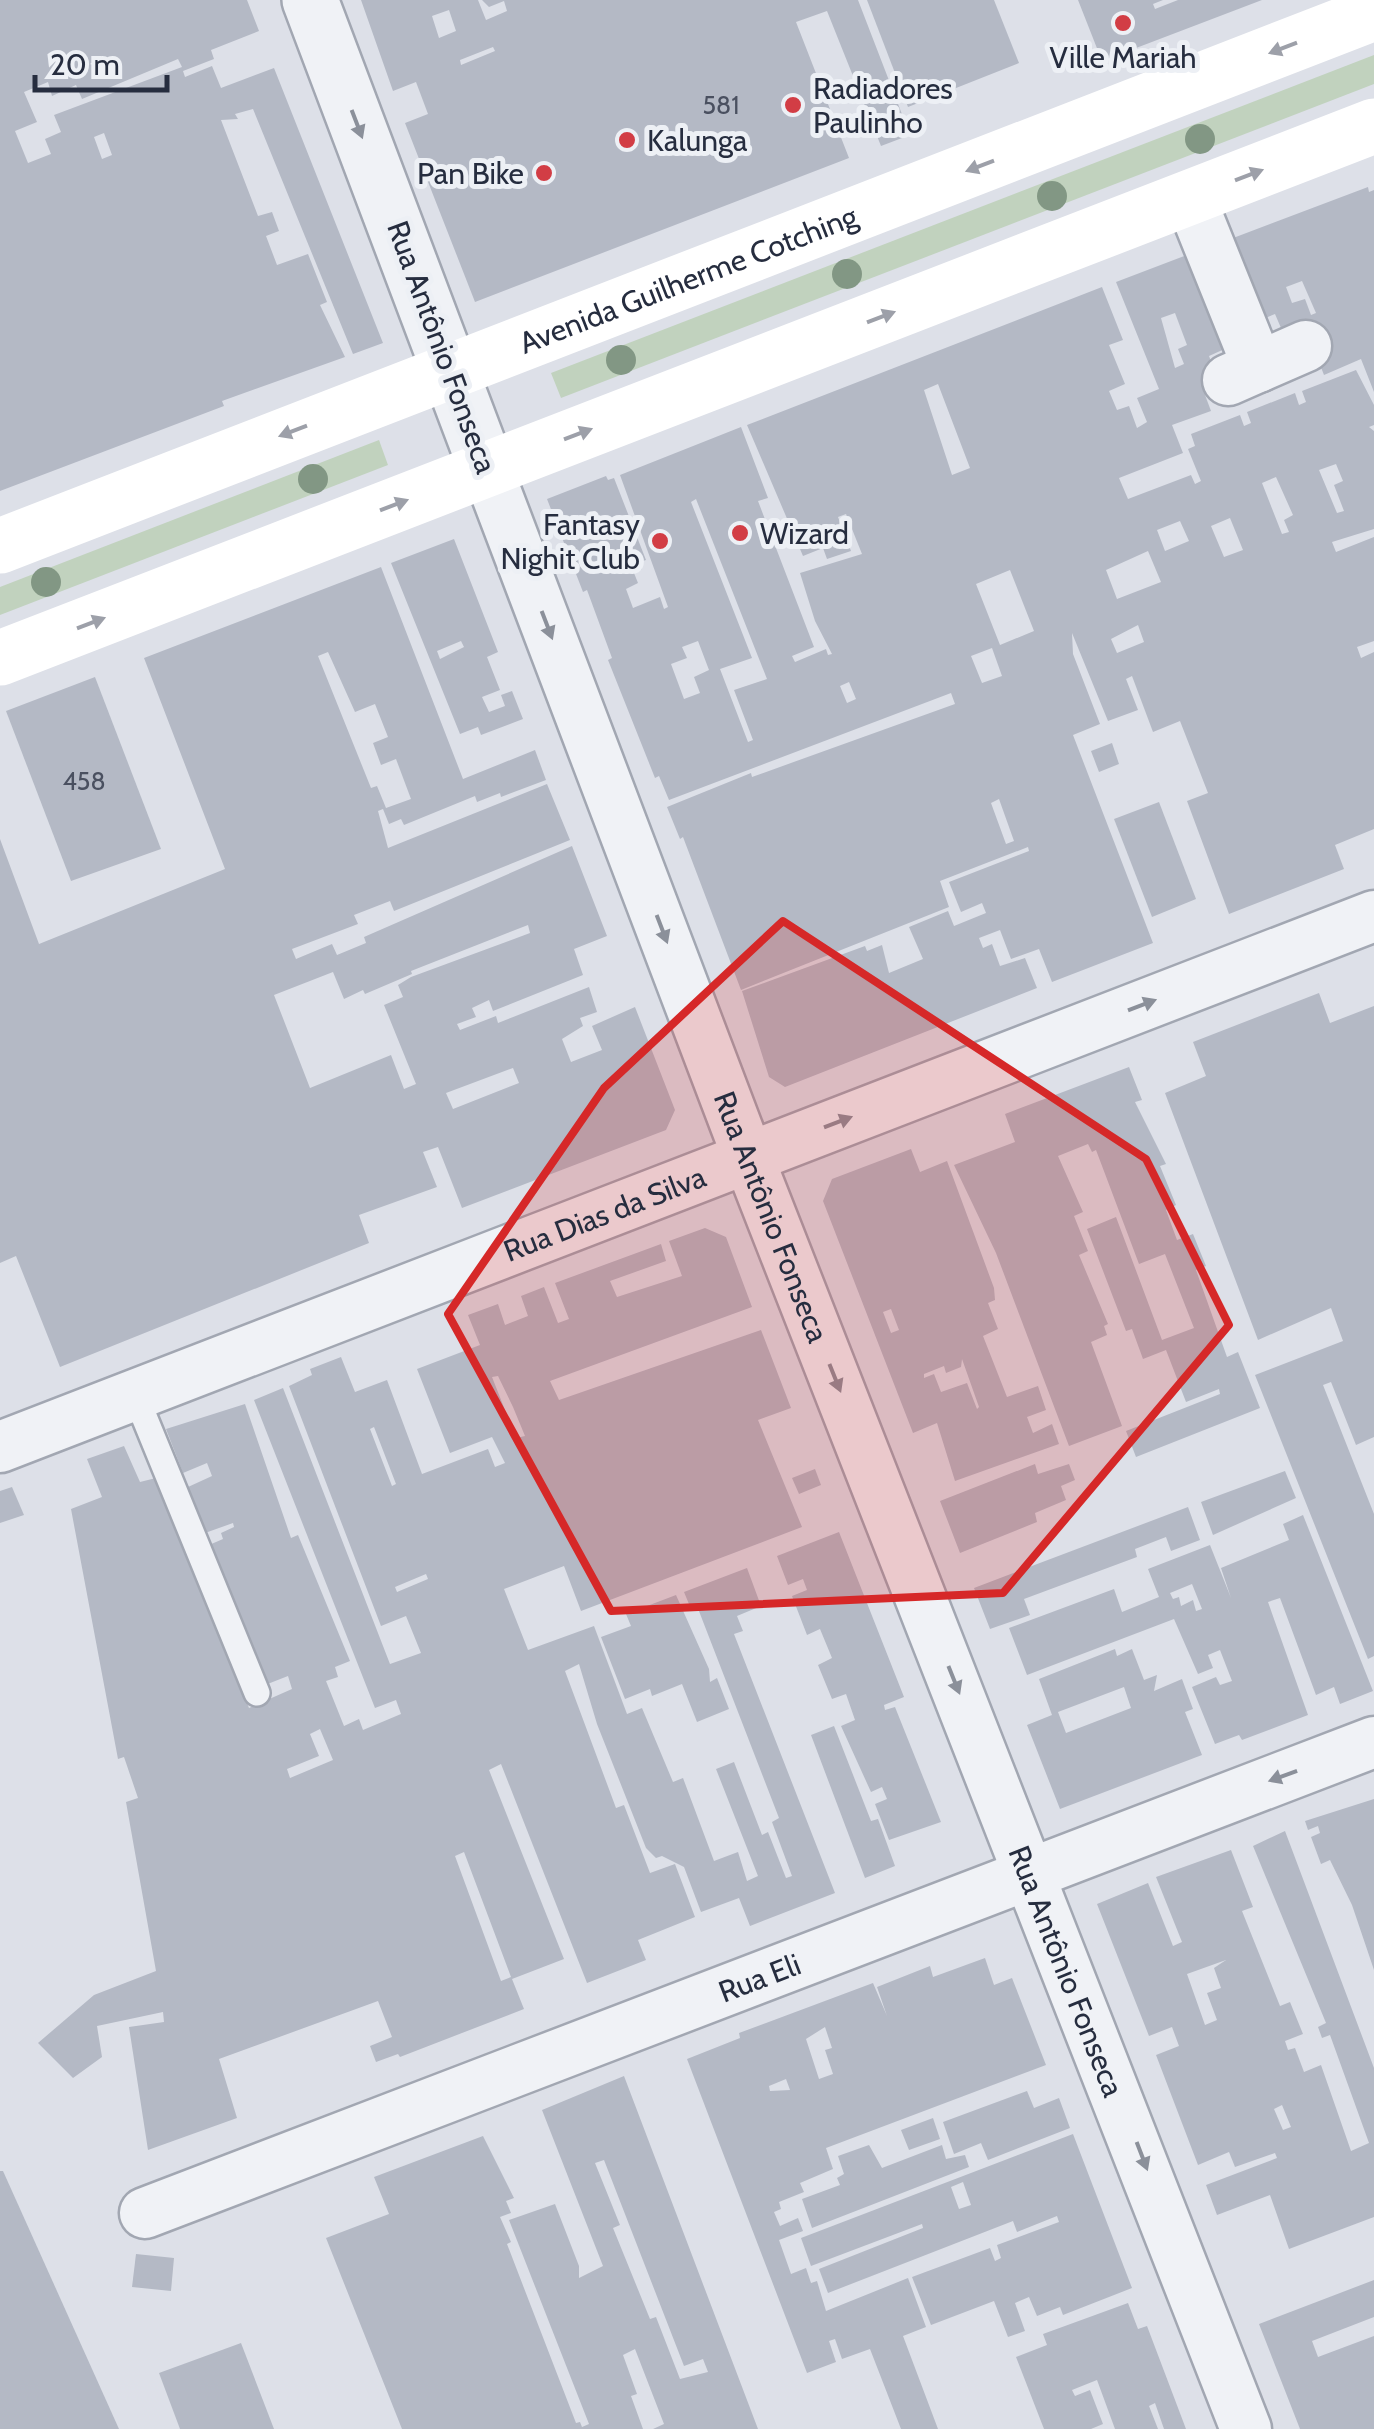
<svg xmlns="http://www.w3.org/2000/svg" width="1374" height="2429" viewBox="0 0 1374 2429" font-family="Cabin,sans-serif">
  <rect width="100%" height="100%" fill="#dde0e8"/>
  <g fill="#c1d2be">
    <polygon points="1374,55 1374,84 561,398 551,373"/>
    <polygon points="379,440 388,465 0,615 0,587"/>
  </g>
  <g fill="#b4b9c5" fill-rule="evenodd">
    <path d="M0 0H247L259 31 211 50 214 59 183 71 185 77 212 66 221 88 274 68 383 343 353 354 253 109 235 114 238 119 221 120 258 216 272 212 279 231 266 236 277 265 308 254 327 302 320 305 345 357 222 401 224 406 0 491ZM178 59 182 67 54 115 61 132 45 139 51 154 28 163 15 131 37 122 24 92 48 82 52 96 76 85 82 99ZM104 133 112 155 102 159 94 137Z"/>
    <path d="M361 0H478L486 20 507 11 504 1 489 7 482 0H858L910 135 881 146 827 11 796 22 849 158 475 302 405 123 428 114 416 82 393 91ZM449 10 456 31 439 38 432 16ZM493 47 495 51 461 65 460 60Z"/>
    <polygon points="867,0 994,0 1019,63 908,107"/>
    <polygon points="1078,0 1163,0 1153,4 1155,9 1178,0 1262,0 1102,61"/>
    <path d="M1368 187 1369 192 1374 190V392L1361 359 1324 375 1302 319 1281 328 1275 314 1251 324 1220 243ZM1302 281 1316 313 1311 315 1305 299 1292 303 1286 287Z"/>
    <path d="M1200 250 1229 347 1209 356 1221 388 1205 395 1211 411 1172 425 1183 453 1119 478 1128 499 1191 475 1195 484 1201 481 1188 449 1195 446 1191 434 1240 415 1244 426 1251 423 1247 412 1295 393 1299 405 1306 402 1302 391 1356 370 1374 405V425L1369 427 1374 431V529L1332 542 1336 552 1374 537V641L1357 647 1361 658 1374 652V829L1335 845 1344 869 1229 914 1187 801 1208 793 1180 721 1153 732 1132 676 1126 679 1138 710 1108 721 1072 633 1073 654 1100 724 1073 735 1153 943 1052 982 1039 949 1011 959 1000 930 979 938 983 948 992 944 1000 966 1025 958 1037 988 785 1087 769 1077 742 991 865 946 867 951 882 945 889 973 923 959 909 927 948 911 954 926 986 913 982 903 961 912 949 882 1029 851 1028 847 940 881 949 907 741 990 683 837 680 839 667 807 751 773 752 777 955 704 951 693 669 800 659 776 655 778 608 660 612 658 587 590 583 592 547 499 606 476 608 480 614 478 646 560 640 562 642 569 634 573 638 583 626 589 633 608 660 597 664 609 668 607 620 475 741 427 768 498 758 501 814 647 792 656 795 662 826 649 828 655 832 654 815 621 800 573 862 554 846 514 838 517 851 551 827 559 823 548 803 556 747 425 1102 287 1123 340 1109 345 1125 384 1109 391 1117 410 1129 406 1137 428 1147 422 1137 398 1159 389 1116 282ZM1175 313 1187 345 1178 349 1184 364 1175 368 1161 318ZM938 384 970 468 952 475 924 390ZM1336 464 1343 481 1334 485 1344 511 1337 513 1319 470ZM1276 477 1293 515 1284 520 1289 532 1282 534 1262 483ZM696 499 767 679 734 690 753 740 748 742 720 669 752 658 691 502ZM1230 518 1243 550 1224 557 1211 526ZM1180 521 1189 541 1165 551 1157 530ZM1148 551 1161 582 1117 599 1106 570ZM1010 570 1034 631 1000 645 976 584ZM1138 625 1144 642 1117 653 1111 639ZM698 641 709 670 694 677 700 693 684 699 671 664 687 658 682 647ZM992 648 1002 676 982 683 971 656ZM849 682 856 699 847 703 840 686ZM999 799 1014 841 1006 844 991 803Z"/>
    <path d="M454 539 498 652 487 657 500 690 482 697 489 712 505 706 501 695 512 691 523 719 481 735 478 727 460 734 391 563ZM461 641 464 647 440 659 437 651Z"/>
    <path d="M381 567 463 779 535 750 546 780 501 797 500 793 477 802 475 796 404 825 401 819 389 824 383 809 378 811 388 848 547 784 570 840 394 911 390 901 354 915 358 924 292 949 296 959 332 944 337 955 366 943 364 937 572 846 607 936 574 949 583 975 493 1011 489 1000 472 1008 476 1017 457 1024 460 1030 496 1016 498 1023 589 987 597 1012 580 1018 583 1026 562 1039 571 1062 602 1050 592 1026 635 1007 675 1110 666 1130 462 1208 438 1147 423 1152 437 1187 359 1215 369 1243 60 1367 16 1256 0 1263V839L39 944 225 869 144 658ZM328 652 355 712 375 704 388 737 373 743 381 765 396 759 411 799 386 808 377 786 371 788 318 656ZM528 925 530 933 411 977 398 985 403 997 384 1005 416 1084 404 1089 391 1055 310 1088 274 995 333 972 344 999 363 990 365 994 412 974 411 971ZM513 1068 519 1083 453 1109 446 1093Z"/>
    <polygon points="95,677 161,849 71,881 6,711"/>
    <polygon points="1112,743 1119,764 1099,772 1091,751"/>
    <polygon points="1159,802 1196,899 1152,917 1114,819"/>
    <polygon points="1319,993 1330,1023 1374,1006 1374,1437 1356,1445 1331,1382 1323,1385 1374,1514 1374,1656 1368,1659 1255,1375 1343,1341 1331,1308 1258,1340 1165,1093 1206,1076 1193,1042"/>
    <polygon points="1129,1067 1142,1100 1135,1102 1166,1164 1160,1166 1176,1205 1166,1210 1177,1240 1193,1234 1206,1266 1196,1270 1227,1357 1238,1352 1260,1408 1136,1457 1126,1431 1220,1394 1219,1389 1186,1402 1166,1350 1143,1359 1132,1329 1126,1331 1087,1229 1116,1217 1162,1340 1194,1328 1165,1254 1139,1264 1096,1150 1092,1152 1088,1144 1058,1156 1083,1212 1074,1216 1088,1251 1079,1255 1108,1324 1104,1326 1107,1335 1091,1342 1122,1426 1069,1446 996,1253 954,1165 1015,1142 1005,1114"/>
    <path d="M911 1149 920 1172 947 1161 994 1288 995 1300 988 1303 998 1329 983 1336 1007 1397 1038 1386 1046 1410 1027 1417 1033 1433 1052 1424 1059 1444 955 1481 937 1423 913 1433 823 1201 832 1179ZM891 1309 899 1330 891 1333 883 1312ZM962 1359 979 1407 977 1409 967 1383 941 1392 934 1374 924 1378V1374L944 1366 946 1373 961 1367Z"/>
    <path d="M705 1228 726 1237 752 1307 550 1381 559 1400 761 1330 791 1408 758 1420 802 1527 581 1611 564 1566 504 1589 528 1650 594 1626 627 1714 642 1708 673 1782 683 1778 714 1861 738 1852 747 1881 758 1876 716 1769 734 1762 762 1835 768 1832 786 1878 792 1876 772 1822 779 1818 697 1606 691 1609 684 1592 747 1568 761 1606 737 1616 743 1631 734 1634 835 1893 750 1926 739 1898 701 1912 684 1867 662 1856 656 1858 646 1848 597 1724 579 1664 565 1671 616 1808 624 1805 650 1873 675 1864 695 1917 638 1940 646 1960 587 1983 501 1764 489 1770 564 1959 512 1979 524 2009 400 2057 398 2054 376 2062 370 2046 392 2037 378 2001 219 2059 237 2118 148 2150 129 2027 164 2022 163 2012 97 2026 102 2057 73 2078 38 2043 94 1995 156 1971 126 1802 138 1798 124 1757 118 1759 71 1509 102 1497 87 1459 124 1446 140 1482 164 1476 171 1506 249 1708 292 1689 288 1676 265 1685 209 1545 223 1539 221 1533 234 1527 233 1523 205 1533 188 1487 212 1476 207 1463 183 1473 166 1429 245 1404 291 1538 298 1535 350 1661 335 1667 338 1677 326 1681 344 1726 359 1719 363 1730 401 1714 396 1700 375 1708 254 1400 283 1388 390 1664 421 1653 406 1616 381 1626 289 1386 312 1375 310 1369 341 1357 355 1392 387 1380 422 1474 488 1449 495 1467 505 1463 492 1437 450 1453 417 1369 480 1345 468 1315 498 1304 505 1325 528 1316 521 1296 544 1287 558 1323 569 1319 555 1283 661 1244 666 1261 610 1281 617 1297 682 1276 669 1241ZM498 1376 513 1407 525 1436 516 1438 492 1377ZM374 1427 396 1484 392 1486 370 1429ZM426 1574 428 1579 397 1592 395 1587ZM320 1729 333 1760 290 1778 287 1769 319 1756 310 1734ZM464 1852 511 1977 501 1981 455 1856Z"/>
    <polygon points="1035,1464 1038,1474 1069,1464 1075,1480 1061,1486 1066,1500 1035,1513 1037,1522 960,1553 940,1501"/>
    <polygon points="815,1469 821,1485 799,1494 792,1478"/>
    <polygon points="1285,1471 1296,1498 1213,1535 1201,1502"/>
    <polygon points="12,1487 24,1515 0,1523 0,1491"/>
    <polygon points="1188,1507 1200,1540 1171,1551 1166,1537 1135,1549 1137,1557 1024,1599 1030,1615 990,1629 974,1588"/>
    <path d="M1303 1515 1373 1691 1340 1704 1334 1687 1316 1695 1280 1598 1268 1602 1308 1715 1242 1740 1239 1735 1215 1744 1192 1687 1216 1677 1220 1685 1232 1681 1220 1650 1208 1655 1213 1668 1198 1674 1174 1619 1027 1675 1009 1628 1114 1589 1122 1612 1159 1597 1148 1569 1210 1545 1231 1598 1221 1568 1289 1540 1283 1524ZM1192 1584 1202 1609 1196 1611 1193 1600 1181 1606 1179 1597 1173 1599 1170 1593Z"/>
    <polygon points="839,1532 904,1697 884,1705 885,1710 895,1707 941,1822 889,1840 875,1804 887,1799 882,1787 871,1792 841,1726 855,1720 846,1694 832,1699 818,1665 832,1658 820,1629 807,1635 792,1596 807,1590 803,1579 788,1585 777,1556"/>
    <polygon points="676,1595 709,1669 710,1682 717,1678 729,1709 697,1722 682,1684 652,1696 650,1689 625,1699 601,1637 631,1626 626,1614"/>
    <path d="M1115 1649 1117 1656 1132 1649 1144 1680 1157 1675 1154 1691 1182 1679 1193 1709 1185 1712 1202 1755 1060 1809 1027 1725 1052 1715 1039 1679ZM1124 1687 1131 1708 1066 1733 1058 1712Z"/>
    <polygon points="834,1726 871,1821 878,1819 895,1866 865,1878 811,1735"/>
    <polygon points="1374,1799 1374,1970 1352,1905 1330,1860 1321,1864 1311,1837 1320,1833 1318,1826 1308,1830 1305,1821"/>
    <path d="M1285 1831 1374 2068V2217L1289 2249 1270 2195 1217 2215 1206 2185 1277 2158 1275 2153 1235 2167 1229 2152 1198 2165 1156 2055 1179 2046 1172 2027 1149 2036 1097 1904 1148 1883 1173 1946 1182 1942 1156 1877 1231 1850 1253 1907 1242 1911 1280 2006 1290 2002 1303 2034 1285 2041 1288 2050 1295 2048 1304 2072 1321 2065 1351 2151 1369 2143 1330 2035 1322 2038 1318 2027 1326 2023 1253 1846ZM1226 1960 1214 1968 1221 1988 1207 1993 1217 2020 1205 2025 1187 1974ZM1282 2105 1291 2127 1283 2130 1274 2109Z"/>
    <path d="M985 1958 994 1985 1012 1978 1046 2065 826 2148 833 2169 800 2183 804 2192 779 2202 781 2209 774 2212 780 2226 798 2218 803 2231 779 2240 791 2274 806 2268 811 2283 817 2281 826 2311 908 2278 926 2327 903 2336 938 2429H901L870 2349 842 2359 835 2339 829 2341 836 2362 807 2373 687 2059 740 2038 739 2033 873 1983 887 2016 877 1987 930 1966 933 1977ZM825 2027 832 2048 825 2050 833 2074 819 2079 806 2039ZM786 2079 790 2090 770 2091 769 2086Z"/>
    <path d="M624 2076 758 2429H653L664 2424 635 2349 623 2355 637 2394 631 2396 643 2429H402L326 2238 389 2214 374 2177 483 2136 514 2198 506 2201 511 2213 500 2217 511 2242 507 2244 576 2423 580 2422 582 2427 589 2424 509 2220 555 2204 579 2266V2278L603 2266 542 2110ZM604 2160 684 2366 703 2359 708 2372 680 2379 656 2317 650 2319 613 2228 620 2225 595 2163Z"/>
    <polygon points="1027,2091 1034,2108 1059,2098 1070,2128 988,2160 981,2143 954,2154 943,2122"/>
    <polygon points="933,2118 940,2139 909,2150 901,2130"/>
    <path d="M1073 2134 1132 2288 1063 2315 1060 2307 1037 2316 1029 2297 1015 2303 1025 2331 1008 2337 994 2301 931 2325 912 2277 990 2248 995 2261 1001 2258 997 2245 1059 2222 1057 2216 1017 2232 1013 2221 828 2293 819 2269 923 2228 922 2224 811 2266 801 2238ZM963 2182 971 2205 959 2209 951 2187Z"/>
    <polygon points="869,2145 882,2168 942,2145 946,2159 965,2155 969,2167 812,2228 802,2199 840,2185 837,2178 844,2174 838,2156"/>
    <polygon points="0,2171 3,2171 119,2429 0,2429"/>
    <polygon points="136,2254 174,2258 171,2291 132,2287"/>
    <polygon points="1374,2280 1374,2317 1312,2341 1318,2357 1374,2336 1374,2429 1300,2429 1259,2324"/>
    <polygon points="1128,2303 1138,2329 1147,2326 1186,2429 1164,2429 1155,2403 1149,2406 1158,2429 1115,2429 1097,2380 1072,2390 1075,2396 1090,2390 1103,2424 1091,2429 1044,2429 1016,2357 1047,2345 1043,2334"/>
    <polygon points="241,2343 274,2429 180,2429 159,2373"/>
  </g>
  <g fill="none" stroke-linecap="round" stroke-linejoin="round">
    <g stroke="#a2a7b2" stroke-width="30">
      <polyline id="service" points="134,1392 257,1693"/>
    </g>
    <g stroke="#a2a7b2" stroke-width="55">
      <g id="minor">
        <polyline points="1190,198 1258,367"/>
        <polyline points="1228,380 1306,346"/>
        <path id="s1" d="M487 469 748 1157 1246 2429"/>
        <path id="s2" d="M0 1447 1374 916"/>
        <path id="s3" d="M145 2213 1374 1742"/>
      </g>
    </g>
    <g stroke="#a2a7b2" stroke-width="60">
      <polyline id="tertiary" points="310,0 487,469"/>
    </g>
    <use href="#service" stroke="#f0f2f6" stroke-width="25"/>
    <use href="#minor" stroke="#f0f2f6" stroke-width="50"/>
    <use href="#tertiary" stroke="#f0f2f6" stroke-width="55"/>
    <g stroke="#fff" stroke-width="55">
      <path id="s4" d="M0 546 1374 13"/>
      <polyline points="0,658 1374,126"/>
    </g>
  </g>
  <g fill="#829784">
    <circle cx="1200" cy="139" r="15"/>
    <circle cx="1052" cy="196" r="15"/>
    <circle cx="847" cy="274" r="15"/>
    <circle cx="621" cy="360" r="15"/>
    <circle cx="313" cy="479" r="15"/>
    <circle cx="46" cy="582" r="15"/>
  </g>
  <defs><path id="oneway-solid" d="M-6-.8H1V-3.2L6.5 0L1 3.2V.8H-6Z" transform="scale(2.5)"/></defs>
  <g fill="#9da0a9">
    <use href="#oneway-solid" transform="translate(1283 48) rotate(159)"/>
    <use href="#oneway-solid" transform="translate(980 166) rotate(159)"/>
    <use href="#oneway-solid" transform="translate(1249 175) rotate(-21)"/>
    <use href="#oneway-solid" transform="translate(881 317) rotate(-21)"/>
    <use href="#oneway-solid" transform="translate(293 431) rotate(159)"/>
    <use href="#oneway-solid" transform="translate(578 434) rotate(-21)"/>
    <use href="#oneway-solid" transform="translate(394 505) rotate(-21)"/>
    <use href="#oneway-solid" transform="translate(91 623) rotate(-21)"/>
  </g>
  <g fill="#8b909a">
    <use href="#oneway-solid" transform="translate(357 124) rotate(69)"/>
    <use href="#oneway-solid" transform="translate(547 625) rotate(69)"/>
    <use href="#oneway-solid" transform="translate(662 929) rotate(69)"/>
    <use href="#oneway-solid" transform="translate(1142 1005) rotate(-21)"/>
    <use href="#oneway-solid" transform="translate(838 1122) rotate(-21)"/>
    <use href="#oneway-solid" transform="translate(835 1378) rotate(68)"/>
    <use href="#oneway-solid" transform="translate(954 1680) rotate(68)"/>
    <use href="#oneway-solid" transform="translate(1283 1776) rotate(160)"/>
    <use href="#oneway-solid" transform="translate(1142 2156) rotate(69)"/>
  </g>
  <path fill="#d62828" fill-opacity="0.2" stroke="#d62828" stroke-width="8" stroke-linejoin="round" d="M783 921 1146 1159 1229 1325 1003 1593 611 1611 448 1314 604 1088Z"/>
  <g fill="#d23d45" stroke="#edf0f5" stroke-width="4">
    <circle cx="1123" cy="23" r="10"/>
    <circle cx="793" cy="105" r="10"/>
    <circle cx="627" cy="140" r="10"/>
    <circle cx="544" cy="173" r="10"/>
    <circle cx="740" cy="533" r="10"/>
    <circle cx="660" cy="541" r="10"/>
  </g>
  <g text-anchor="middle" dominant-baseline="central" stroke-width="10" stroke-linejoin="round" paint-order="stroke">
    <g font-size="25" fill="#4a5060">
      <text x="721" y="105">581</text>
      <text x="84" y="781">458</text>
    </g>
    <g font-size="30" fill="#262d3f" stroke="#edf0f5" text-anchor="start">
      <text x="1123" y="57" text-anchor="middle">Ville Mariah</text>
      <text x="813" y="88">Radiadores<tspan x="813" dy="34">Paulinho</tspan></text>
      <text x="647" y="140">Kalunga</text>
      <text x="524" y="173" text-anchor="end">Pan Bike</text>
      <text x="640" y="524" text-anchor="end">Fantasy<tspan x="640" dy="34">Nighit Club</tspan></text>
      <text x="760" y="533">Wizard</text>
    </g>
    <g font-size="30" fill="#262d3f" stroke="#edf0f5">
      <text stroke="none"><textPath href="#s4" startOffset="738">Avenida Guilherme Cotching</textPath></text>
      <text transform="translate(442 347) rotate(70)">Rua Antônio Fonseca</text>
      <text stroke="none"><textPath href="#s2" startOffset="648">Rua Dias da Silva</textPath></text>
      <text stroke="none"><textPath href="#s1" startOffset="800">Rua Antônio Fonseca</textPath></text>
      <text stroke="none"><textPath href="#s1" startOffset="1610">Rua Antônio Fonseca</textPath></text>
      <text stroke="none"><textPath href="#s3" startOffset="658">Rua Eli</textPath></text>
    </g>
  </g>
  <path d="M35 75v15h132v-15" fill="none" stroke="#262d3f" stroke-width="5"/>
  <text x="50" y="75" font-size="30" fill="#262d3f" stroke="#edf0f5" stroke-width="8" paint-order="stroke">20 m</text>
</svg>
